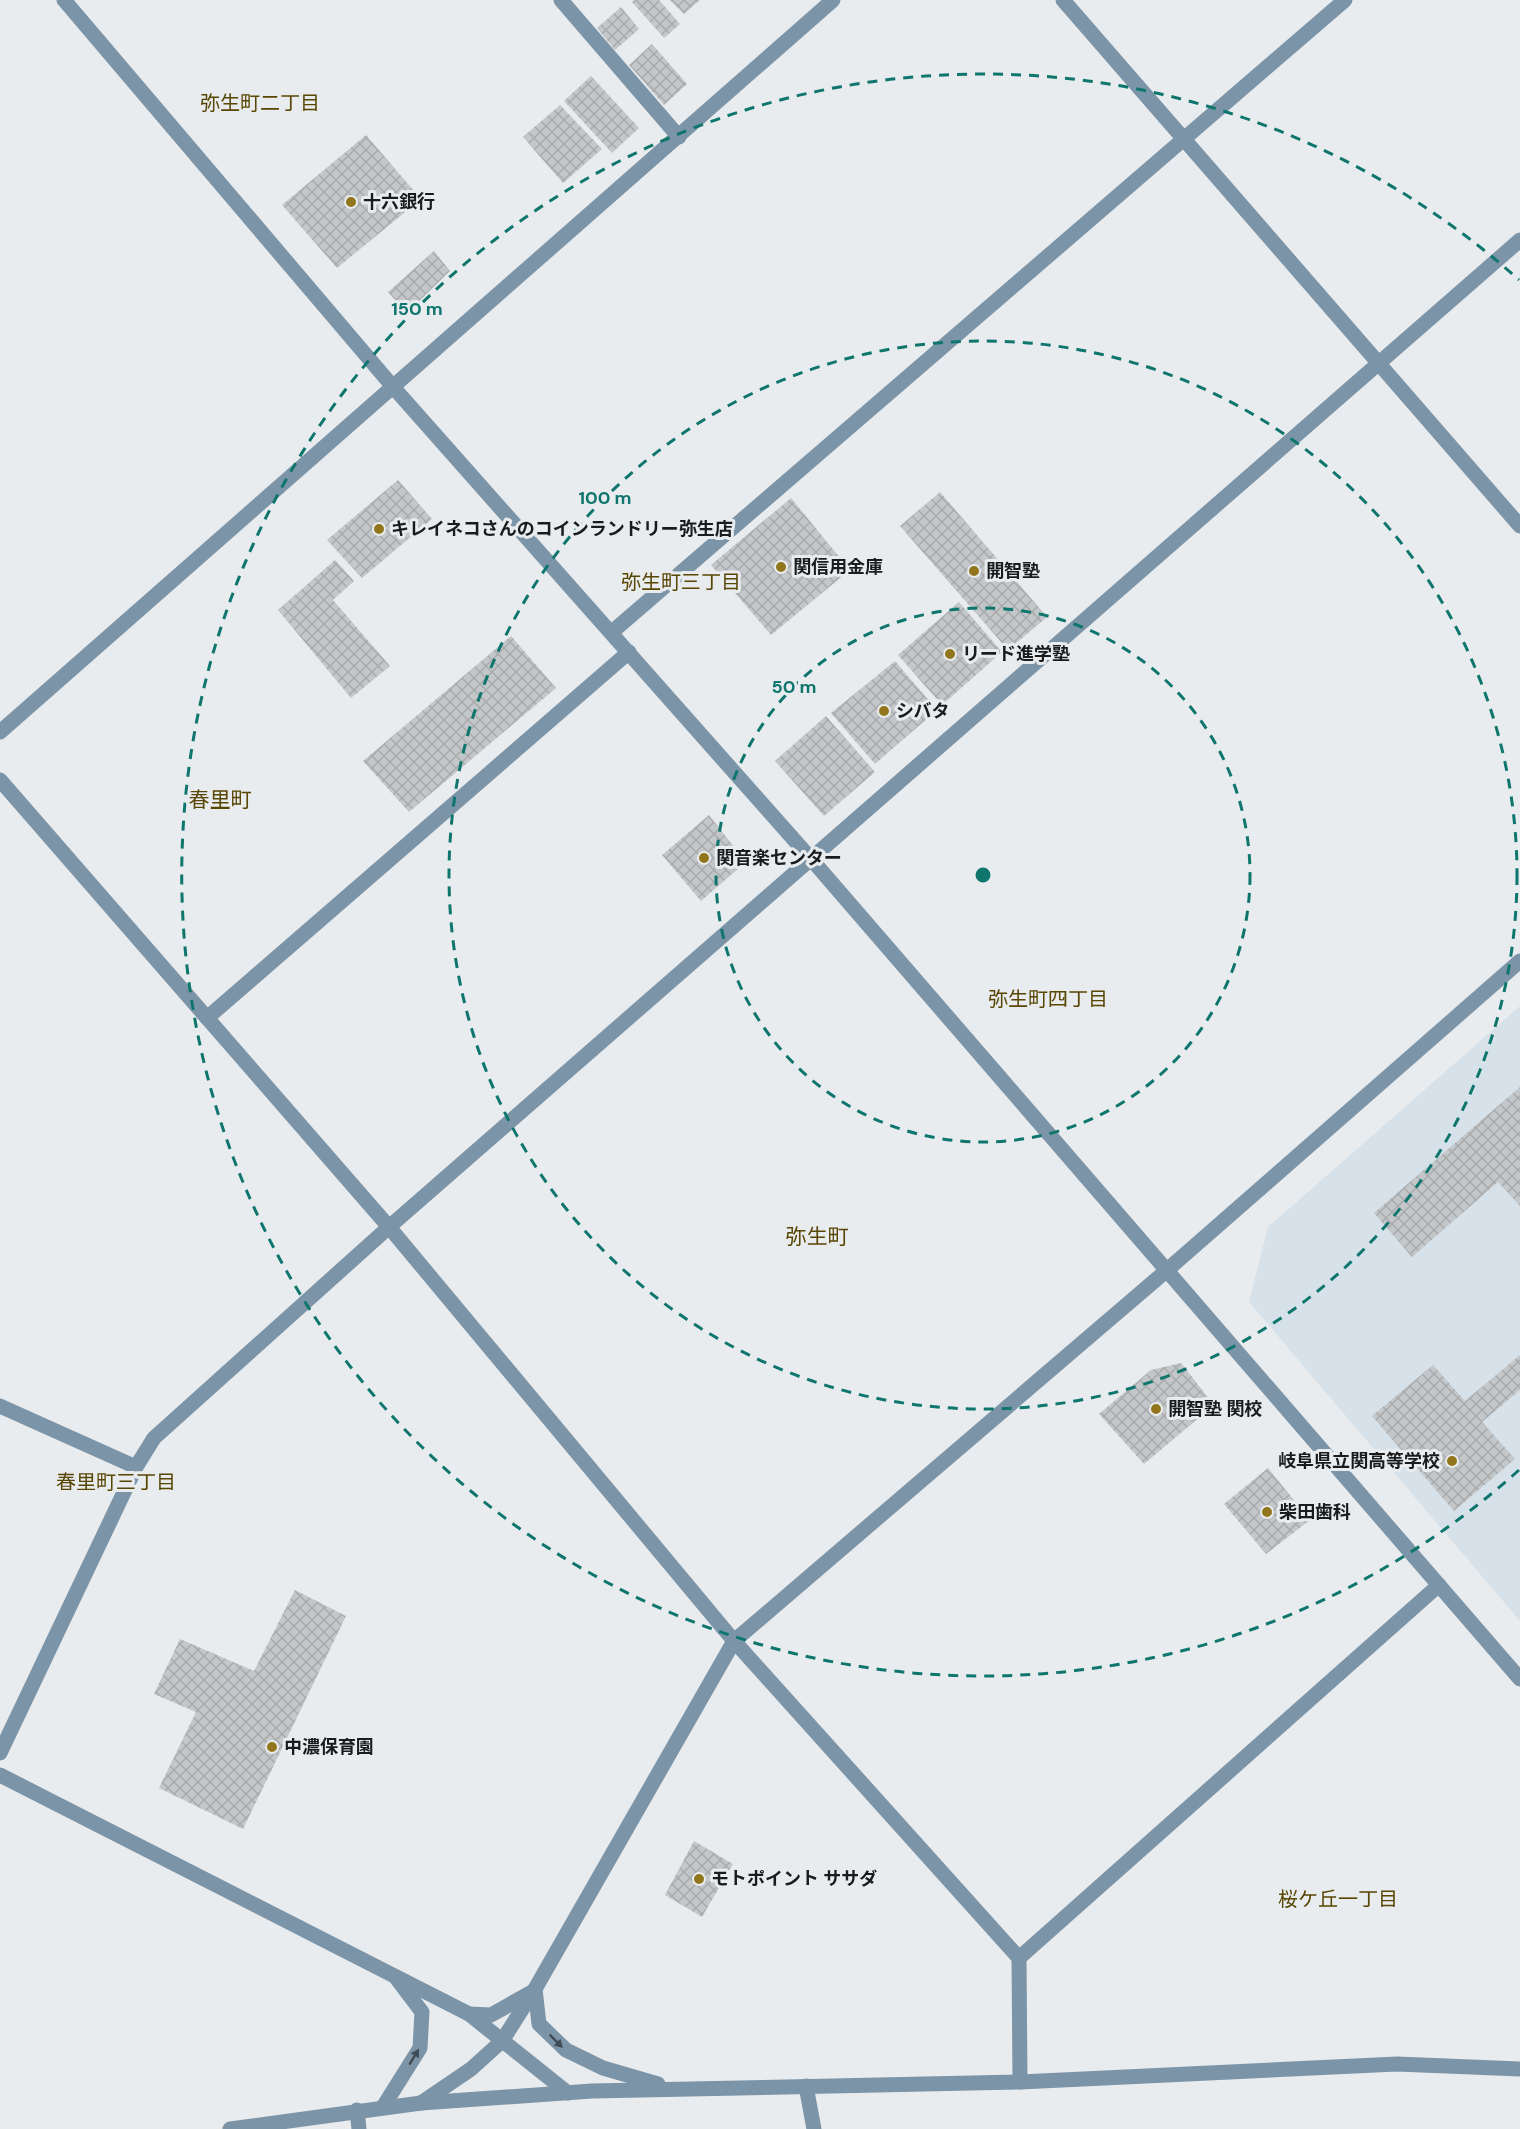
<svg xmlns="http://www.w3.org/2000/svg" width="1520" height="2129" viewBox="0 0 1520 2129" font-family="'DM Sans','Noto Sans JP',sans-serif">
  <defs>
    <pattern id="building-cross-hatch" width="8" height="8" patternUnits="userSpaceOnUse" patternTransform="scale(1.5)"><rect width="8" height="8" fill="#c4c7c9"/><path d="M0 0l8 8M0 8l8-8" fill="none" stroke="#a8aaac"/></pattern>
  </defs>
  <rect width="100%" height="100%" fill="#e9ecee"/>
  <polygon fill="#d7e1e9" points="1520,1006 1520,1621 1249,1302 1268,1227"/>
  <g fill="url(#building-cross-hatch)">
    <polygon points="634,0 659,0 680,24 664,38 632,2"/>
    <polygon points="670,0 700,0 684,14"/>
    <polygon points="621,7 639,29 615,50 597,28"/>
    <polygon points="652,44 687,84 664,105 629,65"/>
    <polygon points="591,76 639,128 612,153 564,101"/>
    <polygon points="560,105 602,149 563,183 523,137"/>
    <polygon points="366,135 421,199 337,268 282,205"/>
    <polygon points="434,251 450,271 407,313 388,292"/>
    <polygon points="398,480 432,519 362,578 327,540"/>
    <polygon points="940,492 1047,617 1008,650 900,526"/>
    <polygon points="791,498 850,570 771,635 711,565"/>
    <polygon points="335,560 354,581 333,600 390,666 351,698 278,610"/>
    <polygon points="959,602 1002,652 942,705 898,655"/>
    <polygon points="511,636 556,688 409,812 363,761"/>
    <polygon points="895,661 937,710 875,764 831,713"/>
    <polygon points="826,716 875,772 824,816 775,761"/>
    <polygon points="709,815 746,862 701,901 662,855"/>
    <polygon points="1520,1087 1520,1206 1498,1182 1412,1257 1374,1213"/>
    <polygon points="1520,1355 1520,1390 1482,1422 1515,1459 1454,1511 1372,1416 1433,1365 1465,1401"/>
    <polygon points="1181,1363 1214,1405 1144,1464 1099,1414 1151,1370"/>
    <polygon points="1268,1468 1310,1520 1266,1554 1224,1504"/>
    <polygon points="295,1590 346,1616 243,1829 159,1788 196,1712 154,1694 180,1639 254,1671"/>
    <polygon points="694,1841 733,1864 702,1917 665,1895"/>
  </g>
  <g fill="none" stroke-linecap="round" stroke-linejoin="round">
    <g stroke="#7c94a7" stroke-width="15">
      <polyline points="64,0 394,388 812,860 1520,1679"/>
      <polyline points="561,0 679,137"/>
      <polyline points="1063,0 1520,526"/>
      <polyline points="612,632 1345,0"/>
      <polyline points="0,732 833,0"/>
      <polyline points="0,780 389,1227 734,1641 1019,1958 1020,2082"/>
      <polyline points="207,1018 629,652"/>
      <polyline points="0,1406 136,1467"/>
      <polyline points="0,1753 136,1467 154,1438 389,1227 1520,240"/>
      <polyline points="0,1775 469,2014 568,2093"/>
      <polyline points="1019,1958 1439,1585"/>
      <polyline points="535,1989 539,2024 566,2050 603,2068 658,2084"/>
      <polyline points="469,2014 491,2015 530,1993"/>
      <polyline points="806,2086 814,2129"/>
      <polyline points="421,2103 471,2069 502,2041 535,1989 734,1641 1166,1271 1520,961"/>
      <polyline points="383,2107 420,2048 422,2012 397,1979"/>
      <polyline points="357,2110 359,2129"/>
      <polyline points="230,2129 421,2103 592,2091 1020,2082 1397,2064 1520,2069"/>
    </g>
  </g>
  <defs><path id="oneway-solid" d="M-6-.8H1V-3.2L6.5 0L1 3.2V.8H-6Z" transform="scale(1.5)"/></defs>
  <g fill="#414b54">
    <use href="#oneway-solid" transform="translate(556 2041) rotate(45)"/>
    <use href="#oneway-solid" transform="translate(414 2057) rotate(-59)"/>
  </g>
  <g fill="none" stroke="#0f766e" stroke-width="3" stroke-dasharray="10 8">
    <circle cx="983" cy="875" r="267"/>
    <circle cx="983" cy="875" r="534"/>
    <path d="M1519 1470A801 801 0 1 1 1519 280"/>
  </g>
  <g fill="#91761c" stroke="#e9ecee" stroke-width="2">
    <circle cx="351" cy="202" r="6"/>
    <circle cx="379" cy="529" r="6"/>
    <circle cx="781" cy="567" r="6"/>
    <circle cx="974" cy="571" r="6"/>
    <circle cx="950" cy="654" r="6"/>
    <circle cx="884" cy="711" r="6"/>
    <circle cx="704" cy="858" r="6"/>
    <circle cx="1156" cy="1409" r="6"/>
    <circle cx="1452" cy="1461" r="6"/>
    <circle cx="1267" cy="1512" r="6"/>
    <circle cx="272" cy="1747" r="6"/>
    <circle cx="699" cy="1879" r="6"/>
  </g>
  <g text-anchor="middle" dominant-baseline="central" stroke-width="6" stroke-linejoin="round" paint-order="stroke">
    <g font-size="18" font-weight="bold" fill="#1a1b1c" stroke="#e9ecee" text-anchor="start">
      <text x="363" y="202">十六銀行</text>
      <text x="391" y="529">キレイネコさんのコインランドリー弥生店</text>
      <text x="793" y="567">関信用金庫</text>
      <text x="986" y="571">開智塾</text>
      <text x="962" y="654">リード進学塾</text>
      <text x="896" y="711">シバタ</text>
      <text x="716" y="858">関音楽センター</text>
      <text x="1168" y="1409">開智塾 関校</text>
      <text x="1440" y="1461" text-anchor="end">岐阜県立関高等学校</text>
      <text x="1279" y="1512">柴田歯科</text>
      <text x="284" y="1747">中濃保育園</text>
      <text x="711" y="1879">モトポイント ササダ</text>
    </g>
    <g font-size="20" fill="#584604" stroke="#e9ecee">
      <text x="260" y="103">弥生町二丁目</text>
      <text x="681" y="582">弥生町三丁目</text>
      <text x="1048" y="999">弥生町四丁目</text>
      <text x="116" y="1482">春里町三丁目</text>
      <text x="1338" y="1899">桜ケ丘一丁目</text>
    </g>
    <g font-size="21" fill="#584604" stroke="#e9ecee">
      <text x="220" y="800">春里町</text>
      <text x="817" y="1237">弥生町</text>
    </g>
  </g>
  <circle cx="983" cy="875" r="9" fill="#0f766e" stroke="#e9ecee" stroke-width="3"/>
  <g font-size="18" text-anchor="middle" font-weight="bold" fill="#0f766e" stroke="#e9ecee" stroke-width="6" stroke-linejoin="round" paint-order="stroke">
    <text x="417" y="315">150 m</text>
    <text x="605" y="504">100 m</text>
    <text x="794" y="693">50 m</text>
  </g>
</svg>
